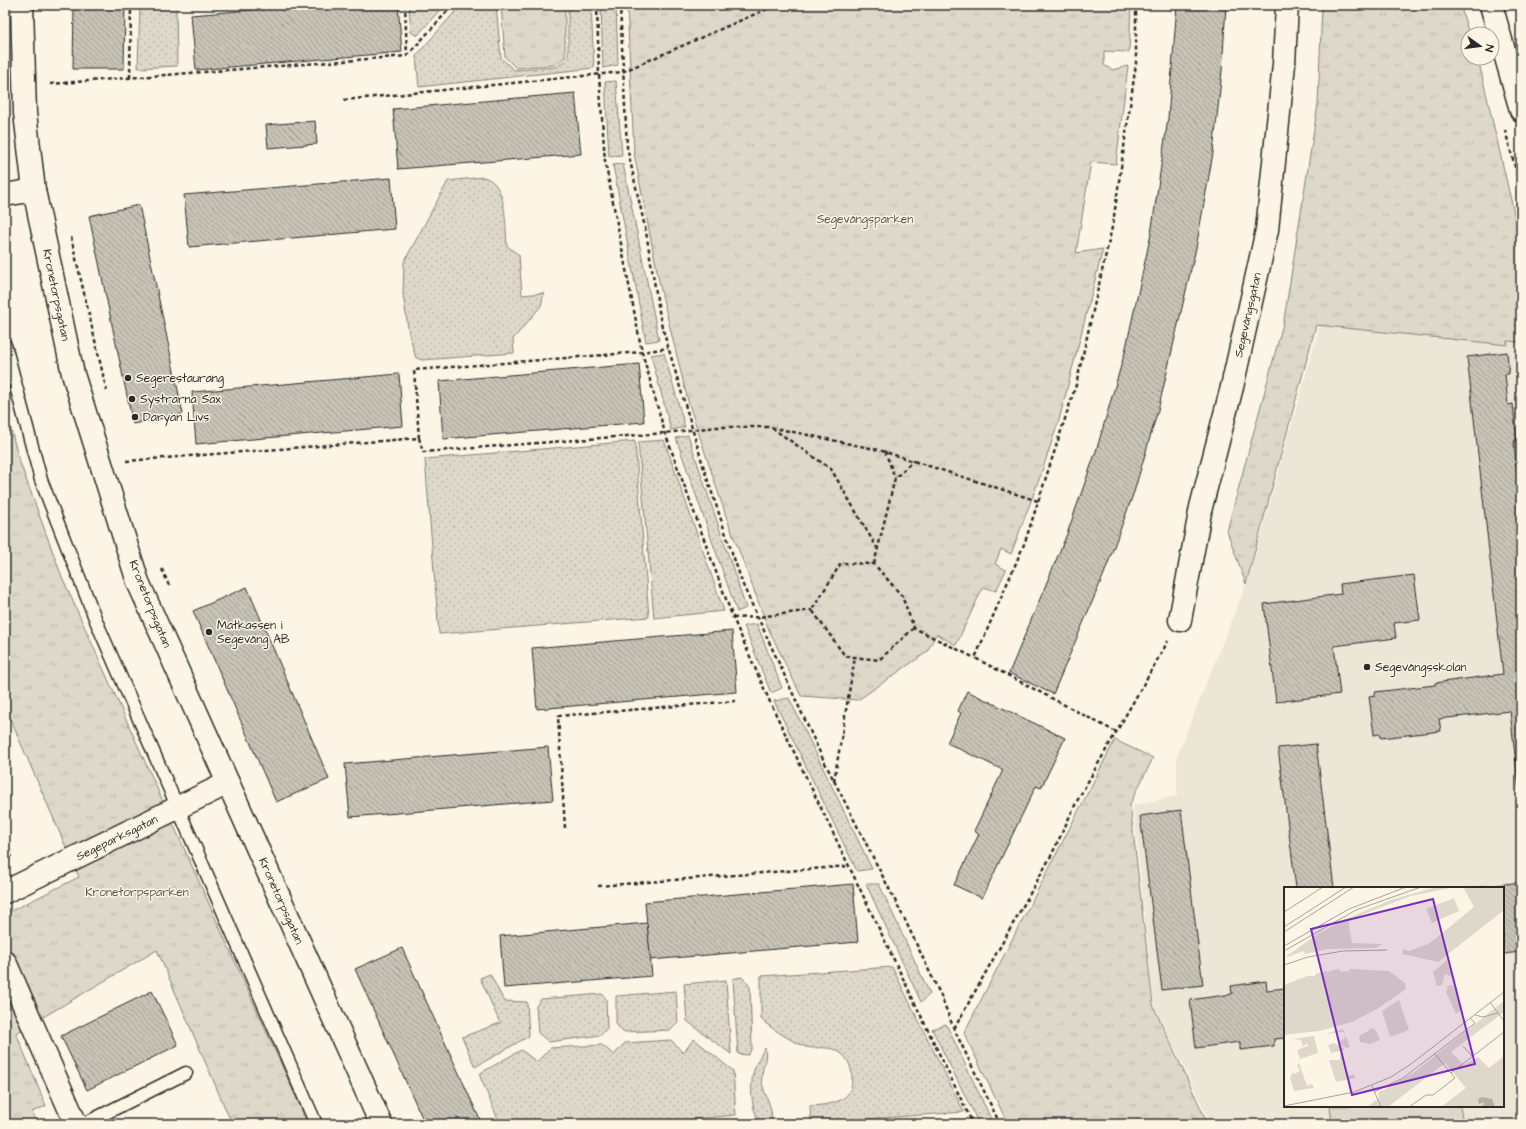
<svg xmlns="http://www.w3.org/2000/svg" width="1526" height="1129" viewBox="0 0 1526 1129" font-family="'Architects Daughter',sans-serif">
  <defs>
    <pattern id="grass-dots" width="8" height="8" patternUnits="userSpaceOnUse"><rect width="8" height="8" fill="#ded8ca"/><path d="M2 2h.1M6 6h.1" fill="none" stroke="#bfbaae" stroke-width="1.8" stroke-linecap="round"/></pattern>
    <pattern id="park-tufts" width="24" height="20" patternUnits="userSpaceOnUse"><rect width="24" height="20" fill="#ded8ca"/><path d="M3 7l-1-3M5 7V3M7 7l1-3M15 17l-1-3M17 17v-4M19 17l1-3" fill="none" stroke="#bfbaae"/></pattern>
    <pattern id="building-back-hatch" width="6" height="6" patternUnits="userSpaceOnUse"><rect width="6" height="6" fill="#c8c3b7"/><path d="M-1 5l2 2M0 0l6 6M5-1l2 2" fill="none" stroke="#a39f95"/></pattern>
  </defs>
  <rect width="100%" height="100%" fill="#fcf5e5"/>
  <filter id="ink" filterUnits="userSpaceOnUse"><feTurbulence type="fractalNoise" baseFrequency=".025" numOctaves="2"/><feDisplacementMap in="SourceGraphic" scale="8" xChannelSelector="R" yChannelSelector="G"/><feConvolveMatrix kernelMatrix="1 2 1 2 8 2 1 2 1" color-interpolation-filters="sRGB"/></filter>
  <g filter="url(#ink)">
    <path fill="#ece6d7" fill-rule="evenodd" d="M1320 324 1521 342V1124H1211L1154 1004 1133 805 1177 796V756L1249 577ZM1285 888H1503V1106H1285Z"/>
    <g fill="url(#grass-dots)" stroke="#84827a">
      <polygon points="140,5 176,5 177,66 138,68"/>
      <polygon points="409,5 444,5 417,36 411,32"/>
      <polygon points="461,5 496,5 501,58 514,70 557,67 568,57 568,5 591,5 594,68 419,87 416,56"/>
      <polygon points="601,5 616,5 618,65 603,68"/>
      <polygon points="616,81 622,155 609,156 605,82"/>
      <polygon points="623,164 659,340 646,342 613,165"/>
      <path d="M483 177C508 182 505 226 507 246L519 255 522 295 544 293 541 306 513 339 514 353 422 360 416 358 409 334 403 294 404 262 448 181Z"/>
      <polygon points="664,353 685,427 671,430 651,355"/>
      <polygon points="688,435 746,608 737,612 676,438"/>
      <polygon points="664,440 724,611 654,618 638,442"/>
      <polygon points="635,441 649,617 439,634 425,459"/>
      <polygon points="757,624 782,688 771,693 744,626"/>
      <polygon points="789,698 872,869 857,871 774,701"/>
      <polygon points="866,884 879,884 930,994 921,1002"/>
      <path d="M892 967 964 1112 811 1123 810 1106C824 1105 847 1104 851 1087 855 1069 847 1050 827 1048 820 1047 812 1049 806 1047 793 1042 770 1028 761 1019V976Z"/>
      <polygon points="490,974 504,1001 527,1002 529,1036 475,1067 462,1037 500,1023 480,978"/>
      <polygon points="741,977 745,980 750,987 752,1048 748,1055 738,1054 733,979"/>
      <polygon points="726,980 731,1054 687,1021 684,984"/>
      <polygon points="676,991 678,1022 671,1030 623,1032 616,1024 616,996"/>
      <polygon points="602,994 606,999 607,1028 601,1035 549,1042 538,1033 536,1006 541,999"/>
      <polygon points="946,1024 993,1123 992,1124 979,1124 932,1029"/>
      <polygon points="694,1039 733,1071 736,1115 642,1124 500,1124 479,1074 521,1050 537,1062 550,1048 602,1045 614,1055 625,1043 671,1040 683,1053"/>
      <path d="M765 1048C768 1060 760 1071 762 1082 764 1095 776 1112 770 1124H762C751 1113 750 1088 753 1074 755 1064 760 1056 765 1048Z"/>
    </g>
    <g fill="url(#park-tufts)" stroke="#84827a">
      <polygon points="501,5 565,5 565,57 555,65 516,68 505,57"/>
      <polygon points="627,5 1131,5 1129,52 1104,51 1104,65 1112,70 1128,66 1116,164 1091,162 1076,253 1103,249 1059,420 1040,477 1011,554 1001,549 995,564 1006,570 996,591 983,587 956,645 936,634 927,652 858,700 801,696 769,630 727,519 688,401 661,291 634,153"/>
      <polygon points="1322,5 1460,5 1469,34 1468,58 1477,58 1480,67 1521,243 1521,342 1507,341 1508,345 1316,325 1246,584 1227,531 1284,320 1318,104"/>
      <polygon points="5,407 19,460 62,577 308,1124 232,1124 157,950 16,1033 46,1106 32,1112 37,1124 5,1124 5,914 79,877 5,707"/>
      <polygon points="1115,740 1153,758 1130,804 1153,1005 1208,1124 1008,1124 964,1033"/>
    </g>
    <polygon fill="#ded8ca" stroke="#84827a" points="1330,1106 1460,1106 1463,1124 1332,1124"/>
    <g fill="url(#building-back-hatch)" stroke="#2b2b2b">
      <polygon points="74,5 125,5 124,69 73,69"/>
      <polygon points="311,5 398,5 402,52 196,70 191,15"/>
      <polygon points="1177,5 1226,5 1222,71 1213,153 1196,248 1158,410 1134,492 1104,574 1053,694 1009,673 1067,534 1097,448 1125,352 1151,234 1168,118"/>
      <polygon points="575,93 581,154 398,169 393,109"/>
      <polygon points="315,121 317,144 268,148 266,125"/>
      <polygon points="391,178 395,229 189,247 184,195"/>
      <polygon points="139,205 183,414 133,424 89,216"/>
      <polygon points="1507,352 1509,374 1505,374 1508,405 1513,404 1517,441 1514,441 1517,473 1521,472 1521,808 1510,711 1439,719 1441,731 1381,738 1380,734 1374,735 1369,696 1375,695 1375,692 1435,685 1435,683 1503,674 1467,357"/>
      <polygon points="639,364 644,422 443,439 439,381"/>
      <polygon points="399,374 403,426 196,444 192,392"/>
      <polygon points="1414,575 1420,620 1394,623 1396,638 1334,646 1340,694 1276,702 1264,604 1341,594 1340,584"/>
      <polygon points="247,587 329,779 276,802 193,611"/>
      <polygon points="732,631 737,692 537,709 532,648"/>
      <polygon points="967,691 1065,738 1041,788 1036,786 982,898 954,885 979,834 974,831 1003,770 947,743 961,713 958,711"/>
      <polygon points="1316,744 1334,888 1296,888 1278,748"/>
      <polygon points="548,747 553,800 350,817 345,764"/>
      <polygon points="1181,810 1203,985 1162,990 1140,816"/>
      <polygon points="5,841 12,856 5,860"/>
      <polygon points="1521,882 1521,952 1503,954 1503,888 1473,888"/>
      <polygon points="853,884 858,942 650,960 645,902"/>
      <polygon points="647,923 652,976 504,988 500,936"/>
      <polygon points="402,948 482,1124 425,1124 355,969"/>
      <polygon points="1266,981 1267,990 1285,988 1285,1038 1274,1039 1274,1046 1240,1050 1240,1042 1196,1048 1190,1000 1232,994 1231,986"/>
      <polygon points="152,991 178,1045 87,1090 61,1036"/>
      <polygon points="730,1121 730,1124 698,1124"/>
    </g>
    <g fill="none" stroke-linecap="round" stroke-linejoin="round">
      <g stroke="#2b2b2b" stroke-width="15">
        <g id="service">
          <polyline points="5,345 41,480 97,623 316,1124"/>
          <polyline points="84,1124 186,1073"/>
        </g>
      </g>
      <g stroke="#2b2b2b" stroke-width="25">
        <g id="minor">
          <polyline points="22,5 25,113 34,190 73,374 138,582 381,1124"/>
          <polyline points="5,195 34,190"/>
          <polyline points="1180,620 1201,507 1232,387 1267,230 1284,64 1287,5"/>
          <polyline points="5,892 228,783"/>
          <polyline points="5,962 76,1124"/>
        </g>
      </g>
      <g stroke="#2b2b2b" stroke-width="25">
        <polyline id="secondary" points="1491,5 1521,110"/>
      </g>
      <g stroke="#2b2b2b" stroke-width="2.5" stroke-dasharray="4 3" stroke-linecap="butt">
        <polyline points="597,5 599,75 605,161 642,352 665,433 733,618 770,702 973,1124"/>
        <polyline points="620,5 627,147 646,232 661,323 705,472 743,585 822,757 905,920 941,996 954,1029 1000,1124"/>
        <polyline points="407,56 453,5"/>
        <polyline points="130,78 131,5"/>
        <polyline points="50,84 407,56 405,5"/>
        <polyline points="344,100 622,72 776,5"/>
        <polyline points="1505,130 1521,189"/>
        <polyline points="71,237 107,392"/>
        <polyline points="772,428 831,469 877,548"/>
        <polyline points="419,438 423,452 665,433 716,427 770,427 879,450 1038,501"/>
        <polyline points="885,451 895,478"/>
        <polyline points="126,461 419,438 414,370 642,352 668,348"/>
        <polyline points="874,564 895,478 914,460"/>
        <polyline points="162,569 170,588"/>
        <polyline points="733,618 759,617 812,610"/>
        <polyline points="914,628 879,660 845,656 812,610 841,563 874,564 902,596 914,628 975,658"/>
        <polyline points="1116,732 975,658 1025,542 1076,385 1113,223 1136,64 1136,5"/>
        <polyline points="834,781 855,657"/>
        <polyline points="565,828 558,716 736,701"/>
        <polyline points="598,886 849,866"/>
        <polyline points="954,1029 1051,856 1077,801 1168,641"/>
      </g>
      <use href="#service" stroke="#fcf5e5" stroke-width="12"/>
      <use href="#minor" stroke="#fcf5e5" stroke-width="22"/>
      <use href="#secondary" stroke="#fcf5e5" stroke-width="22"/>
    </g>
  </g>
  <g fill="#2b2b2b" stroke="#fcf5e5" stroke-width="1.5">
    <circle cx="128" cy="378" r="4"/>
    <circle cx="132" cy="399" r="4"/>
    <circle cx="135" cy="417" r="4"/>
    <circle cx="209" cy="632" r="4"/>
    <circle cx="1367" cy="667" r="4"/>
  </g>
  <g text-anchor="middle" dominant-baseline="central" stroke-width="3" stroke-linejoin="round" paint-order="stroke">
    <g font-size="12" fill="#585653" stroke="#fcf5e5">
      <text x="865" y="219">Segevångsparken</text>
      <text x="137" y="892">Kronetorpsparken</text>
    </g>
    <g font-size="12" fill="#2b2b2b" stroke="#fcf5e5">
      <text transform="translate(56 295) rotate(78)">Kronetorpsgatan</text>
      <text transform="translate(1248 315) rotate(-77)">Segevångsgatan</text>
      <text transform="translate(150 604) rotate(68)">Kronetorpsgatan</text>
      <text transform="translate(117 838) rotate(-26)">Segeparksgatan</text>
      <text transform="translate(281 901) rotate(66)">Kronetorpsgatan</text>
    </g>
    <g font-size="12" fill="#2b2b2b" stroke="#fcf5e5" text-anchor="start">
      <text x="136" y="378">Segerestaurang</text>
      <text x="140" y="399">Systrarna Sax</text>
      <text x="143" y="417">Daryan Livs</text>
      <text x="217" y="625">Matkassen i<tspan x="217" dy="14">Segevång AB</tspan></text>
      <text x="1375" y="667">Segevångsskolan</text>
    </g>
  </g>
  <g transform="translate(1284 887)">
    <rect width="220" height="220" fill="#fcf5e5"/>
    <path d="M163 73 168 90 161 87 158 98 153 99 149 85ZM169 98 178 122 172 127 162 105 164 99ZM115 113 125 143 106 150 98 124ZM85 141 92 143 96 153 86 157 76 155 75 149 86 143ZM59 142 66 160 63 161 53 156 62 150 59 145 40 147ZM30 149 34 166 16 172 13 163 24 159 23 156 19 160 17 153 9 152ZM50 156 61 162 60 163 47 166 44 158ZM56 165 64 189 70 187 72 191 52 195 45 173H56ZM15 176 23 199 28 197 30 201 10 204 6 191 9 185 10 187 16 184 13 179Z" fill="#ded8ca"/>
    <path d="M152 0H171L127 9 64 33 68 56 98 57 92 61 44 62 21 67 20 64 0 71 35 46 64 31 107 13ZM179 0H220V23L154 75 118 67 119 62 125 64 146 56 190 20ZM65 82 105 84 121 96 122 102 93 122 68 135 35 144 0 148V98L23 89H31V87L43 84 44 87 45 84 56 82V85L66 84ZM220 114V125L167 165 180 178 194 170 205 181 220 169V220H157L182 201 161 176 104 220H83L95 211 94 206 129 186Z" fill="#ded8ca"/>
    <path d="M170 11 175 24 148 36 142 22Z" fill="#ded8ca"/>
    <path d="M198 210 208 212 211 220H199L200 215 195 217 194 212Z" fill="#b4b0a5"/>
    <path fill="none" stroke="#a8a49b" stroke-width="1" d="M0 25 39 0M0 40 62 0M0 45 70 0M0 59 65 22 122 0M0 64 72 23 137 0M0 78 24 70 59 64 103 63M206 115 220 134M191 128 199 130 214 126M179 159 188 169M167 186 220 145M88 199 97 220M90 205 119 191 191 136 186 131M0 219 70 205 107 190 127 177 220 105M125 220 142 208H149L171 191 150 166"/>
    <path fill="#7b2cbf" fill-opacity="0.15" stroke="#7b2cbf" stroke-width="2" d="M149 12 191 177 68 208 27 42Z"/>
    <rect width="220" height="220" fill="none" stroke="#2b2b2b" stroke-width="2"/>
  </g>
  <rect width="1526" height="1129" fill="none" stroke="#fcf5e5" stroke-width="20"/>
  <rect x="10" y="10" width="1506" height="1109" fill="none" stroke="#2b2b2b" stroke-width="1.5" filter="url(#ink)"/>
  <g transform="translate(1480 46) rotate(104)"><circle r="19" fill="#fcf5e5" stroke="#a8a49b"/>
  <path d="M0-3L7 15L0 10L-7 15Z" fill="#2b2b2b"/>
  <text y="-6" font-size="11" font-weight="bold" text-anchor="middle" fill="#2b2b2b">N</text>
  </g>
</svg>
